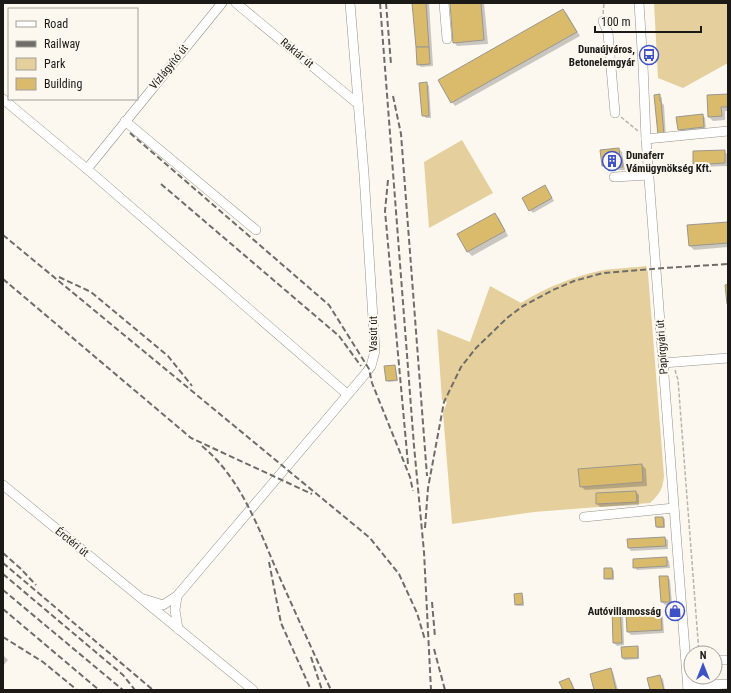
<svg xmlns="http://www.w3.org/2000/svg" width="731" height="693" viewBox="0 0 731 693" font-family="'Roboto Condensed',sans-serif">
  <rect width="100%" height="100%" fill="#fcf8ef"/>
  <g fill="#e5d09d">
    <polygon points="654,3 728,3 728,63 683,88 658,78"/>
    <polygon points="462,140 493,193 429,228 424,162"/>
    <path d="M646 266 648 273 664 476C663 489 659 495 650 503L534 512 452 524 443 413 447 402 442 400 437 329 470 342 490 286 521 303C545 288 572 277 599 271 614 268 630 268 646 266Z"/>
  </g>
  <g fill="#0003">
    <polygon points="413,3 429,3 433,66 421,67 418,64"/>
    <polygon points="451,3 484,3 488,44 457,46 454,42"/>
    <polygon points="563,10 567,14 580,36 455,106 452,102"/>
    <polygon points="426,83 429,86 431,118 426,118 423,115"/>
    <polygon points="659,95 662,98 662,103 664,105 666,138 661,138"/>
    <polygon points="728,95 728,111 725,111 725,120 713,121 709,117"/>
    <polygon points="702,115 705,118 706,130 681,132 679,130"/>
    <polygon points="619,149 622,152 625,170 618,170 615,167 605,168 603,165"/>
    <polygon points="724,151 727,154 728,166 697,167 694,164"/>
    <polygon points="545,186 554,201 533,213 530,210"/>
    <polygon points="495,214 499,218 508,236 472,256 468,252 459,234"/>
    <polygon points="728,223 728,247 694,250 690,246"/>
    <polygon points="394,366 396,368 398,381 389,382 387,381"/>
    <polygon points="642,465 646,469 647,486 585,490 581,486"/>
    <polygon points="636,492 639,495 639,505 600,507 597,504"/>
    <polygon points="663,518 665,519 665,528 658,528 657,527"/>
    <polygon points="665,538 668,540 668,549 631,551 629,548"/>
    <polygon points="666,558 669,561 670,568 637,570 634,567"/>
    <polygon points="612,569 614,571 614,580 607,580 605,578"/>
    <polygon points="668,577 670,580 672,604 665,605 662,602"/>
    <polygon points="521,594 523,596 524,606 518,606 516,605"/>
    <polygon points="620,609 623,612 624,645 617,646 614,643"/>
    <polygon points="660,614 663,617 664,633 631,635 628,632 628,615"/>
    <polygon points="637,647 639,649 639,659 624,660 623,658"/>
    <polygon points="3,655 8,660 3,666"/>
    <polygon points="610,669 613,672 618,690 595,690"/>
    <polygon points="660,676 663,679 665,690 651,690"/>
    <polygon points="569,679 572,682 575,690 564,690"/>
  </g>
  <g fill="#dabb6c" stroke="#9a978f">
    <polygon points="412,3 426,3 429,47 416,47"/>
    <polygon points="450,3 481,3 484,40 453,43"/>
    <polygon points="563,9 577,32 451,103 438,80"/>
    <polygon points="416,47 429,47 430,64 417,65"/>
    <polygon points="427,82 429,116 422,116 419,83"/>
    <polygon points="660,94 660,101 661,101 664,135 658,135 654,95"/>
    <polygon points="728,94 728,107 721,107 722,116 708,117 707,95"/>
    <polygon points="703,114 704,127 678,130 676,117"/>
    <polygon points="619,148 620,158 622,158 623,167 614,168 614,165 602,166 600,150"/>
    <polygon points="725,150 725,163 693,165 693,151"/>
    <polygon points="545,185 552,198 529,211 522,198"/>
    <polygon points="495,213 505,231 467,252 457,234"/>
    <polygon points="728,222 728,243 689,246 687,225"/>
    <polygon points="728,284 728,304 727,304 725,285"/>
    <polygon points="395,365 397,380 386,381 384,366"/>
    <polygon points="642,464 643,482 580,487 578,469"/>
    <polygon points="636,491 637,502 596,504 596,493"/>
    <polygon points="655,517 663,517 664,527 656,527"/>
    <polygon points="665,537 666,546 628,548 627,539"/>
    <polygon points="667,557 667,566 633,568 633,559"/>
    <polygon points="604,568 612,568 613,578 604,579"/>
    <polygon points="659,576 668,576 670,602 661,602"/>
    <polygon points="522,593 523,604 515,605 514,594"/>
    <polygon points="612,608 620,608 622,643 613,643"/>
    <polygon points="661,613 662,630 627,632 626,615"/>
    <polygon points="638,646 638,658 622,658 621,647"/>
    <polygon points="611,668 616,690 594,690 590,674"/>
    <polygon points="660,675 664,690 650,690 647,678"/>
    <polygon points="569,678 574,690 563,690 559,682"/>
  </g>
  <g fill="none" stroke-linecap="round" stroke-linejoin="round">
    <g stroke="#95928a" stroke-width="10">
      <g id="minor">
        <polyline points="236,3 358,104"/>
        <polyline points="444,3 447,39"/>
        <polyline points="639,3 643,65 646,139 688,690"/>
        <polyline points="603,21 608,33 615,113"/>
        <polyline points="3,99 87,169 347,394"/>
        <polyline points="125,121 256,230"/>
        <polyline points="646,139 728,131"/>
        <polyline points="87,169 222,3"/>
        <polyline points="614,177 649,175"/>
        <polyline points="663,363 728,358"/>
        <polyline points="3,485 253,690"/>
        <polyline points="584,517 674,508"/>
        <polyline points="144,599 163,605 177,596"/>
        <polyline points="178,629 175,610 177,596 366,373 371,366 375,351 364,174 350,3"/>
        <polyline points="715,660 728,660"/>
        <polyline points="688,686 728,684"/>
      </g>
    </g>
    <g stroke="#b8b5ad" stroke-width="1.5" stroke-dasharray="4 2" stroke-linecap="butt">
      <polyline points="603,14 604,3"/>
      <polyline points="621,117 638,131"/>
      <polyline points="675,370 678,380 699,653"/>
    </g>
    <use href="#minor" stroke="#fff" stroke-width="9"/>
    <g stroke="#6f6d67" stroke-width="2" stroke-dasharray="6 3" stroke-linecap="butt">
      <polyline points="380,3 414,446 424,552 431,690"/>
      <polyline points="386,3 391,64"/>
      <polyline points="393,96 401,134 427,476"/>
      <polyline points="130,133 329,305 369,369 372,383 410,477 413,491"/>
      <polyline points="388,180 385,211 408,464"/>
      <polyline points="161,184 339,336 361,366"/>
      <polyline points="3,235 370,538 399,574 417,613 425,640"/>
      <polyline points="59,277 91,292 168,356 192,386"/>
      <polyline points="3,279 191,438 312,494"/>
      <path d="M202 446C242 479 259 530 279 576 296 614 313 652 331 690"/>
      <polyline points="425,528 428,488 444,402 461,367 476,348 507,318 523,306 553,290 574,281 603,273 664,268 728,264"/>
      <polyline points="3,553 20,568 36,585"/>
      <polyline points="269,562 281,623 311,690"/>
      <polyline points="3,563 153,690"/>
      <polyline points="3,574 123,675 135,690"/>
      <polyline points="3,590 123,690"/>
      <polyline points="432,602 435,637"/>
      <polyline points="3,609 99,690"/>
      <polyline points="3,637 43,662 77,690"/>
      <polyline points="434,649 445,690"/>
      <polyline points="311,657 322,690"/>
    </g>
  </g>
  <defs>
    <g id="bus-ring" transform="scale(1)"><circle r="9.5" fill="#fcf8ef" stroke="#3e52c5" stroke-width="1.5"/><path d="M-5-6H5V4H4V6H2V4H-2V6H-4V4H-5ZM-3.5-4V0h7V-4ZM-3.5 1.2v1.5H-2V1.2ZM2 1.2v1.5H3.5V1.2Z" fill="#3e52c5"/></g>
    <g id="building-ring" transform="scale(1)"><circle r="9.5" fill="#fcf8ef" stroke="#3e52c5" stroke-width="1.5"/><path d="M-4-6H4V6H1V3H-1V6H-4ZM-2.5-4.3h1.7v1.8h-1.7ZM.8-4.3h1.7v1.8H.8ZM-2.5-1h1.7V.8h-1.7ZM.8-1h1.7V.8H.8Z" fill="#3e52c5"/></g>
    <g id="shop-ring" transform="scale(1)"><circle r="9.5" fill="#fcf8ef" stroke="#3e52c5" stroke-width="1.5"/><path d="M-5-2.5h2.3a2.7 3.5 0 0 1 5.4 0H5L5.5 6h-11ZM-1.5-2.5h3a1.5 2.3 0 0 0-3 0Z" fill="#3e52c5"/></g>
  </defs>
  <g fill-rule="evenodd">
    <use href="#bus-ring" x="649" y="55"/>
    <use href="#building-ring" x="612" y="161"/>
    <use href="#shop-ring" x="675" y="611"/>
  </g>
  <g text-anchor="middle" dominant-baseline="central" stroke-width="4" stroke-linejoin="round" paint-order="stroke">
    <g font-size="11" font-weight="bold" fill="#1b1a17" stroke="#fcf8ef" text-anchor="end">
      <text x="635" y="49">Dunaújváros,<tspan x="635" dy="13">Betonelemgyár</tspan></text>
      <text x="626" y="155" text-anchor="start">Dunaferr<tspan x="626" dy="13">Vámügynökség Kft.</tspan></text>
      <text x="661" y="611">Autóvillamosság</text>
    </g>
    <g font-size="11" fill="#1b1a17" stroke="#fcf8ef">
      <text transform="translate(297 53) rotate(40)">Raktár út</text>
      <text transform="translate(169 67) rotate(-51)">Vízlágyító út</text>
      <text transform="translate(373 334) rotate(-90)">Vasút út</text>
      <text transform="translate(662 347) rotate(-94)">Papírgyári út</text>
      <text transform="translate(72 542) rotate(39)">Érctéri út</text>
    </g>
  </g>
  <rect width="731" height="693" fill="none" stroke="#1b1a17" stroke-width="8"/>
  <rect x="8" y="8" width="130" height="92" fill="#fcf8ef" stroke="#a29f99"/>
  <rect x="16" y="21" width="20" height="6" fill="#ffffff" stroke="#a29f99"/>
  <text x="44" y="28" font-size="12" fill="#1b1a17">Road</text>
  <rect x="16" y="41" width="20" height="6" fill="#6f6d67" stroke="#a29f99"/>
  <text x="44" y="48" font-size="12" fill="#1b1a17">Railway</text>
  <rect x="16" y="58" width="20" height="12" fill="#e5d09d" stroke="#a29f99"/>
  <text x="44" y="68" font-size="12" fill="#1b1a17">Park</text>
  <rect x="16" y="78" width="20" height="12" fill="#dabb6c" stroke="#a29f99"/>
  <text x="44" y="88" font-size="12" fill="#1b1a17">Building</text>
  <g transform="translate(703 665)"><circle r="19" fill="#fcf8ef" stroke="#a29f99"/>
  <path d="M0-3L7 15L0 10L-7 15Z" fill="#3e52c5"/>
  <text y="-6" font-size="11" font-weight="bold" text-anchor="middle" fill="#1b1a17">N</text>
  </g>
  <path d="M595 26v6h106v-6" fill="none" stroke="#1b1a17" stroke-width="2"/>
  <text x="601" y="26" font-size="12" fill="#1b1a17" stroke="#fcf8ef" stroke-width="3" paint-order="stroke">100 m</text>
</svg>
